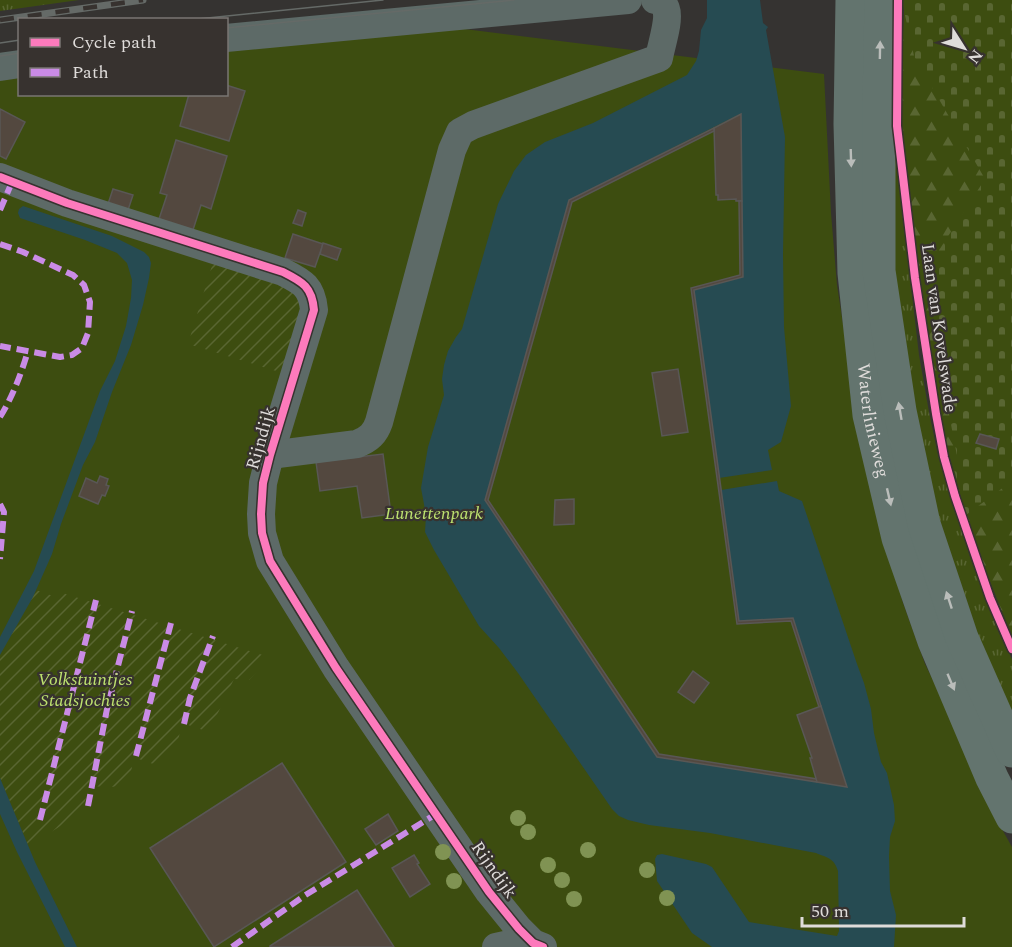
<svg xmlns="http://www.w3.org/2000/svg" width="1012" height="947" viewBox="0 0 1012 947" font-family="Spectral,serif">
  <defs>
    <pattern id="grass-tufts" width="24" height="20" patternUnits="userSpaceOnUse" patternTransform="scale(1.5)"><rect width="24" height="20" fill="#3d4d10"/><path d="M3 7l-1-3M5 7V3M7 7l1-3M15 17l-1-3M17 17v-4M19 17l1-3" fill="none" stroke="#596632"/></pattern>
    <pattern id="forest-firs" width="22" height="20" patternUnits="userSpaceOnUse" patternTransform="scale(1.5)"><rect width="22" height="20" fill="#3d4d10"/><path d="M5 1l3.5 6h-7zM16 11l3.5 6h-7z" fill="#596632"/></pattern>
    <pattern id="cemetery-stones" width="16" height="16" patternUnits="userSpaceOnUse" patternTransform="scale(1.5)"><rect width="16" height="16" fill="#3d4d10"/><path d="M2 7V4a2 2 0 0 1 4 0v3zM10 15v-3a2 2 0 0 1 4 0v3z" fill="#596632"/></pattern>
    <pattern id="garden-furrows" width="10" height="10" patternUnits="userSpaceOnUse" patternTransform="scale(1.5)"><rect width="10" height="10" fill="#3d4d10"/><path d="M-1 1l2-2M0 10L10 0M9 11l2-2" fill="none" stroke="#596632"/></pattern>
  </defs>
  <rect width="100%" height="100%" fill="#353331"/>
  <g fill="url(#grass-tufts)">
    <polygon points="0,0 79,0 0,11"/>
    <polygon points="893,131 919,355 929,412 938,455 970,557 998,631 1012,659 1012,721 993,680 921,464 893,259"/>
  </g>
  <polygon fill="url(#forest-firs)" points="904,10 914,10 1012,190 1012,637 987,574 966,515 947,448 932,373 923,309 902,128 901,81"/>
  <polygon fill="url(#cemetery-stones)" points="903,0 1012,0 1012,481 966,515 953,465 958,461 949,414 942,351 934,258 985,179 914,56 903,6"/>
  <polygon fill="#3d4d10" points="433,25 824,74 831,213 837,285 849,363 879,520 903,603 925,664 958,731 993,813 1012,847 1012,947 0,947 0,72 19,69 20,94 226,94 227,46"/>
  <g fill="url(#garden-furrows)">
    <polygon points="214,259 286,282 302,299 286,374 188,344"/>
    <path d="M36 590 53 596 56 591 266 656 268 659 249 680 234 679 209 732 182 723C178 738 177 764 156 764 150 764 140 759 133 757 133 762 132 767 131 772 126 791 104 788 89 785 87 791 86 799 84 805 78 818 41 838 28 845L0 778V655Z"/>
  </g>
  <g fill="#264b52">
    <path d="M707 0H760L763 23 768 27 766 30 785 137 783 254 784 327 791 406 781 442 768 450 772 470 719 478 694 290 743 277 740 114 569 200 485 500 657 757 847 787 793 618 739 621 721 490 777 481 779 491 802 501 857 664 864 683 871 709 874 733 881 762 887 773 894 805 895 821 890 837 889 856 890 891 896 915 894 947H712L692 933 657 881 655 859 657 855 662 854 706 864 712 867 749 922 837 936 839 931 838 871C834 858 828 858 816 853L710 833 649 825 628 820 619 816 612 809 518 673 499 648 479 626 434 550 425 532 426 515 421 488 428 447 444 395 442 379 444 365 448 351 456 337 462 329 498 204 514 171 526 155 545 142 593 123 687 75 696 61 699 51 701 30 707 18Z"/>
    <polygon points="23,206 112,236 144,252 149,257 151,263 149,278 143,305 131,345 112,392 95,442 83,465 61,524 52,554 33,597 0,655 0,637 34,571 100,391 115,361 126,326 131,298 132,280 127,263 117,253 85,240 20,218 18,213 19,209"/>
    <polygon points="0,778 35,862 77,947 65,947 17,852 0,814"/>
  </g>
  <g fill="#53483f" stroke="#595755" stroke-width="1.5">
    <polygon points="226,85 245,91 229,141 180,126 189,94 226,94"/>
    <polygon points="0,109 25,122 6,159 0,156"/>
    <polygon points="741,114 742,201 736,201 736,199 718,200 718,195 716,195 714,128"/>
    <polygon points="714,128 714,131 572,202 488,500 659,754 817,779 817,782 657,757 485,500 569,200"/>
    <polygon points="176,140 227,156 211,209 201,205 192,233 158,222 167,195 160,193"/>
    <polygon points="113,189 133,195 128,210 108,204"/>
    <polygon points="739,201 742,201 743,277 694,290 739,621 793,618 821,706 819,707 791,621 737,624 691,288 740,275"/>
    <polygon points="298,210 306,213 302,226 293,223"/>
    <polygon points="293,234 323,244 315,267 285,258"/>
    <polygon points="323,243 341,249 337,260 320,254"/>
    <polygon points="678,369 688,432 662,436 652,373"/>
    <polygon points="980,434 999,439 996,449 976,443"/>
    <polygon points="383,454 391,514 362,518 357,486 320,491 316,462"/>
    <polygon points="100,476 108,479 106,485 109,486 105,496 102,495 98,504 79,496 86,478 97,483"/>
    <polygon points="574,499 574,524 554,525 555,500"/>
    <polygon points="693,671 709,683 694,703 678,692"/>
    <polygon points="821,706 847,787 817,782 810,758 812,758 797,715"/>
    <polygon points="282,763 346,862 214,947 150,848"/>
    <polygon points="388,814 398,831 376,845 365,829"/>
    <polygon points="414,855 419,863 417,864 430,884 410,897 392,868"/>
    <polygon points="357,890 394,947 270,947 270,946"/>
  </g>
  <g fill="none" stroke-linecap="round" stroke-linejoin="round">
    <g stroke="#5d6a67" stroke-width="28">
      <polyline points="226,38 628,0"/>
      <polyline points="0,67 20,64"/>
      <path d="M0 177 67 203 283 272C303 282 312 287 314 310L270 455 263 483 261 514 262 533 270 561 336 668 489 892 519 929 533 943 543 947"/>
      <path d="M270 455 357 444C369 439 375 434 379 422L452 150 460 132 473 125 659 58C661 46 670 20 666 9 664 3 659 1 655 0"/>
      <polyline points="496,947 514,943 533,943"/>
    </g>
    <g stroke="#63746e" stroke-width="33">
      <path id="s1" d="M852 0 850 124 854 273 869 415 898 538 934 641 992 778 1012 817"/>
      <polyline points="881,0 879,101 879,271 900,411 924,524 962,638 1012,751"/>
    </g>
    <g stroke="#656a67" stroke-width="1.5">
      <polyline points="188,20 383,0"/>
      <polyline points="226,28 514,0"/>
      <polyline points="0,43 20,40"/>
      <polyline points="0,56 20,53"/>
    </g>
    <g stroke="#656a67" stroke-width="7">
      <polyline id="rail" points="0,20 143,0"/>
    </g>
    <use href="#rail" stroke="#37322f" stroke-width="4.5" stroke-dasharray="14" stroke-linecap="butt"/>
    <g stroke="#ca8be6" stroke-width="6" stroke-dasharray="12 6" stroke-linecap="butt">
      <polyline points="0,210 12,182"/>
      <polyline points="0,244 23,252 73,275 84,285 90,302 88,333 82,348 72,355 60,357 0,346"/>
      <path d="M0 417C13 396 21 374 28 351"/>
      <polyline points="0,504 4,512 0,559"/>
      <polyline points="184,724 190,698 213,636"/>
      <polyline points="136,756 171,623"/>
      <polyline points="88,806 107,709 132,611"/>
      <polyline points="40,820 96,600"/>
      <polyline points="232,947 304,896 436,814"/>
    </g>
    <g stroke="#37322f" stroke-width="11">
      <g id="cycleway">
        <polyline points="898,0 897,126 915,278 936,414 944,457 955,496 990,598 1012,649"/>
        <path d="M0 177 67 203 283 272C303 282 312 287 314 310L270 455 263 483 261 514 262 533 270 561 336 668 489 892 519 929 533 943 543 947"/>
      </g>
    </g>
    <use href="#cycleway" stroke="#fd7abc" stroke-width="8"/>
  </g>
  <g fill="#809353">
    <circle cx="518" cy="818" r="8"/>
    <circle cx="528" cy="832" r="8"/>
    <circle cx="588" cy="850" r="8"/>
    <circle cx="443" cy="852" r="8"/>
    <circle cx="548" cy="865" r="8"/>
    <circle cx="647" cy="870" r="8"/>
    <circle cx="562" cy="880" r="8"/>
    <circle cx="454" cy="881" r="8"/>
    <circle cx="667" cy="898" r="8"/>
    <circle cx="574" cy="899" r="8"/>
  </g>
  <defs><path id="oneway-solid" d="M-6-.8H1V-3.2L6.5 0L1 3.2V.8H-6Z" transform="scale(1.5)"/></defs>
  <g fill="#babdba">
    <use href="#oneway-solid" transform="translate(880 50) rotate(-89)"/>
    <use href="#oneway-solid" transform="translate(851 158) rotate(88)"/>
    <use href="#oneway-solid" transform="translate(900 411) rotate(-100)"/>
    <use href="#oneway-solid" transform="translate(889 497) rotate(77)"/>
    <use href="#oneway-solid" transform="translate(949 600) rotate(-108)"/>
    <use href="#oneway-solid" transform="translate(951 682) rotate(67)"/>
  </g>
  <g text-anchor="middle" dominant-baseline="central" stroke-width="4.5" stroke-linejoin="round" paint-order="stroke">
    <g font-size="18" fill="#dfdcda" stroke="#37322f">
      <text transform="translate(939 328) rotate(82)">Laan van Kovelswade</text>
      <text stroke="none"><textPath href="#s1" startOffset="422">Waterlinieweg</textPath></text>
      <text transform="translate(261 438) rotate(-74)">Rijndijk</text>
      <text transform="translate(494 870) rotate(55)">Rijndijk</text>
    </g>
    <g font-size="18" font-style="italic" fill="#bde26f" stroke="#37322f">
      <text x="434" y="513">Lunettenpark</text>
      <text x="85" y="679">Volkstuintjes<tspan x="85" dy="21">Stadsjochies</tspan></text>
    </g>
  </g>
  <rect x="18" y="18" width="210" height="78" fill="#37322f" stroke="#7a7673" stroke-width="1.5"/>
  <rect x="30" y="38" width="30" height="9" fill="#fd7abc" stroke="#7a7673" stroke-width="1.5"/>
  <text x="72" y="48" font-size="18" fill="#dfdcda">Cycle path</text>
  <rect x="30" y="68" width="30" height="9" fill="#ca8be6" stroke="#7a7673" stroke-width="1.5"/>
  <text x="72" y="78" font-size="18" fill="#dfdcda">Path</text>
  <g transform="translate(964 48) rotate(127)" stroke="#37322f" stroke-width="4.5" paint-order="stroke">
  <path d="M0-4.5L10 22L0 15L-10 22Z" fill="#dfdcda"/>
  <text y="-9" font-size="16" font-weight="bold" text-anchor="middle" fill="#dfdcda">N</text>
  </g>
  <path d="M802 917v9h162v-9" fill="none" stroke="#dfdcda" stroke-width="3"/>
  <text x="811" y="917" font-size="18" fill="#dfdcda" stroke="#37322f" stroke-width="4.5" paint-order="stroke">50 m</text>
</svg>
